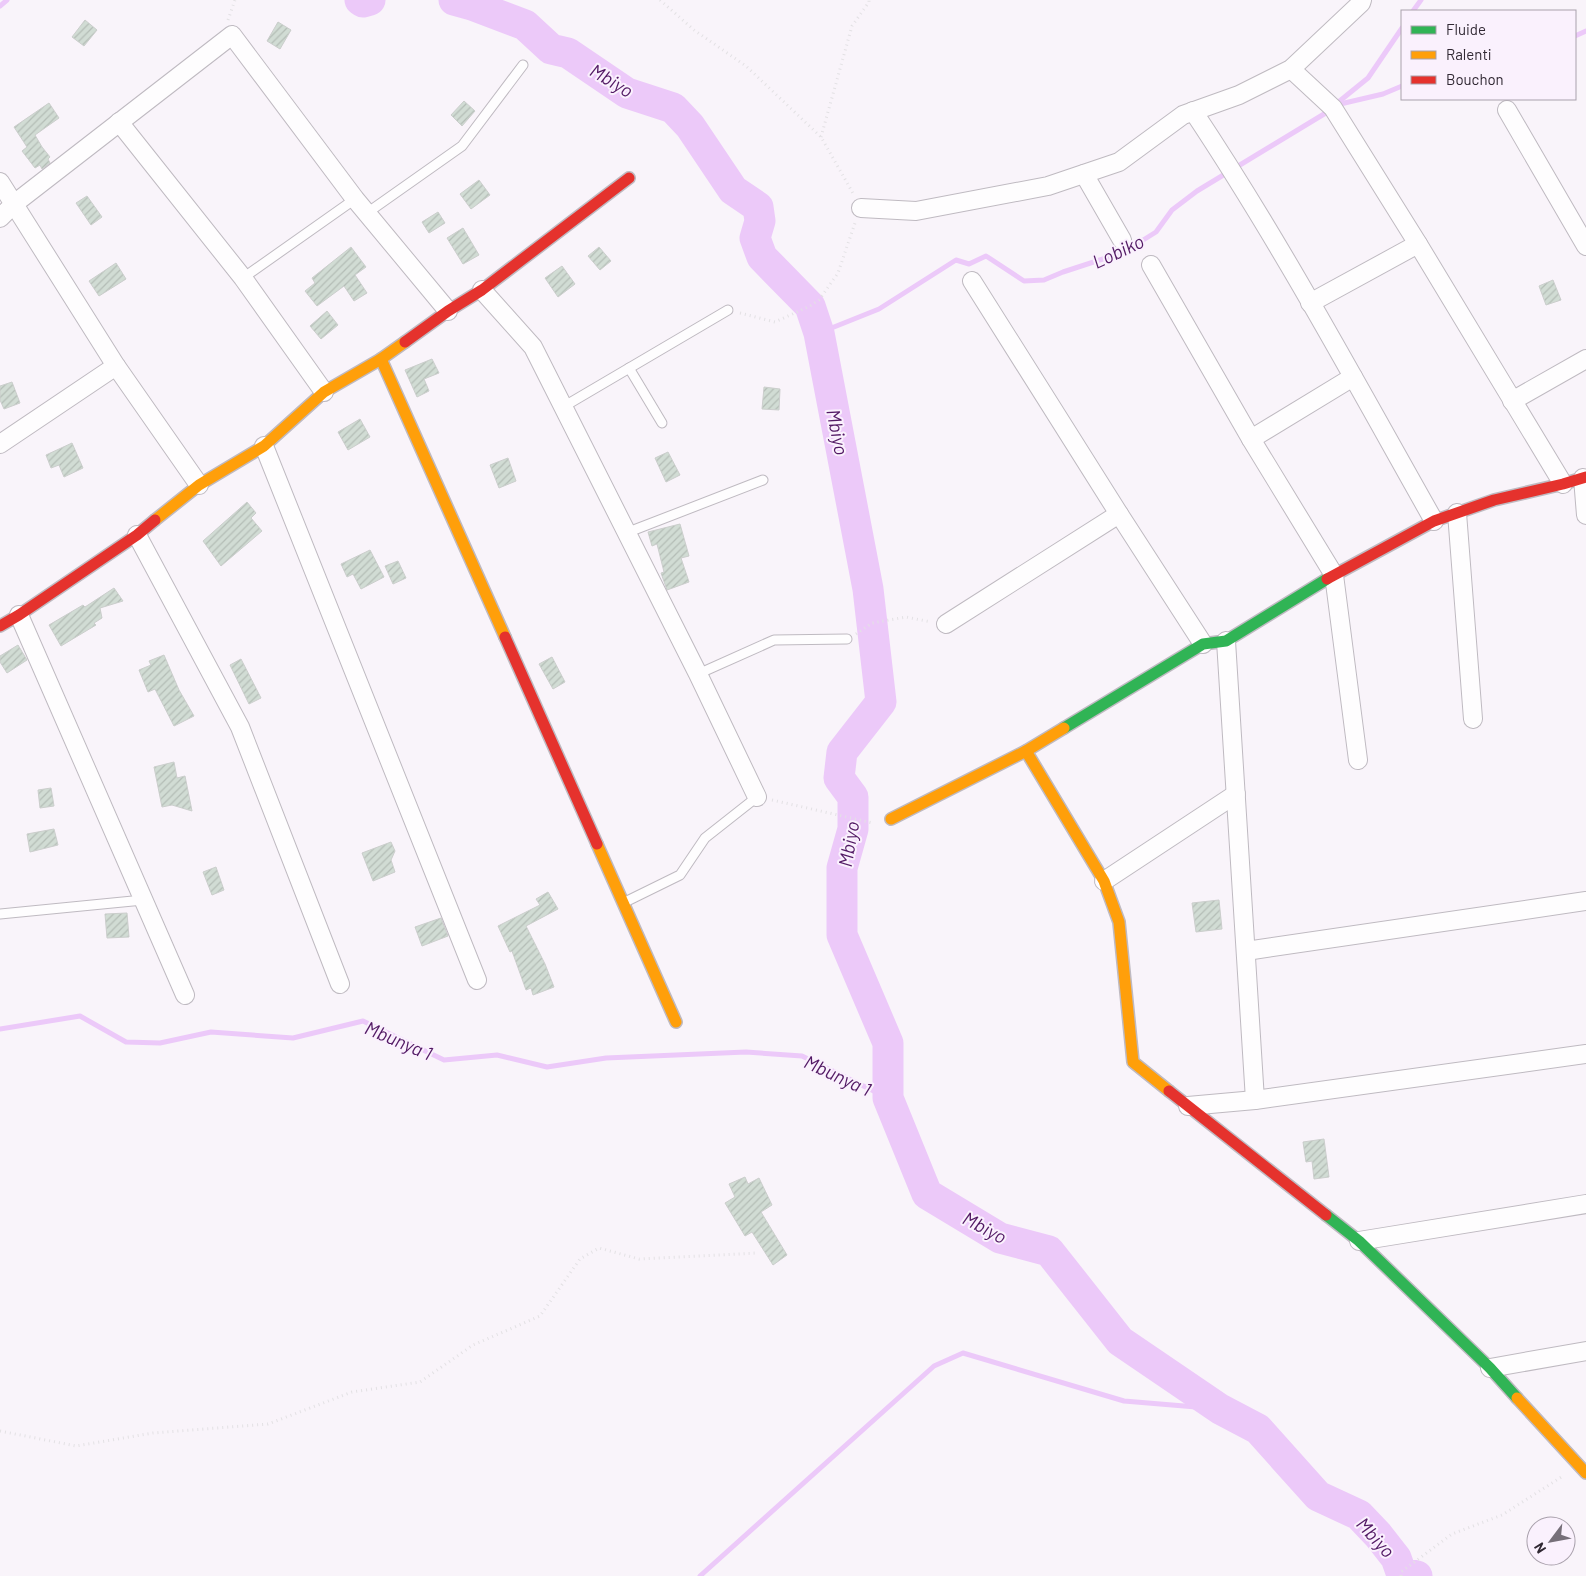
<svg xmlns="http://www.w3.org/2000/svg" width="1586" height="1576" viewBox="0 0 1586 1576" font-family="Barlow,sans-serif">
  <defs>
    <pattern id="building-hatch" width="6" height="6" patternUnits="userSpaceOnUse" patternTransform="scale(1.25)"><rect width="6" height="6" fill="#d1dcd4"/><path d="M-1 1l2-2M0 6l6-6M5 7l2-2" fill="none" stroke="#b4bdb6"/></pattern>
  </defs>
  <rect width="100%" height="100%" fill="#f9f4fa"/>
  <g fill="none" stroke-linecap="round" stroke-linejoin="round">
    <g stroke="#ecc9f9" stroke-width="5">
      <polyline points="0,6 7,0"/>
      <polyline points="1413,11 1421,0"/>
      <polyline points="1575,36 1586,31"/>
      <polyline points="1336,104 1368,78 1402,28"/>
      <polyline points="1336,105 1383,94 1402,86"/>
      <polyline points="819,333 879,309 956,260 969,264 986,256 1024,281 1044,280 1063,272 1124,252 1156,232 1172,210 1197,191 1329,111"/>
      <polyline points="0,1029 80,1016 126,1042 160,1043 211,1032 293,1038 363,1021 444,1060 497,1055 547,1067 606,1058 746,1052 802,1056 888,1098"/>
      <polyline points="700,1576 934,1366 963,1353 1124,1401 1220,1409"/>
    </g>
    <g stroke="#ecc9f9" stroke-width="31">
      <polyline points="360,0 363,2 370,0"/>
      <polyline points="454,0 472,5 525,25 551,49 568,53 627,93 673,108 690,126 733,190 758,207 760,221 755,238 762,257 810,306 819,333 868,589 881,702 842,752 839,778 853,797 853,829 842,868 842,935 888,1043 888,1098 927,1194 1000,1238 1049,1251 1120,1341 1220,1409 1258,1429 1318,1496 1359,1515 1378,1535 1396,1558 1401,1572 1417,1576"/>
    </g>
  </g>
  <g fill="url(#building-hatch)" stroke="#cbcecc">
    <polygon points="85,20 97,30 84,46 72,37"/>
    <polygon points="278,22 291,30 280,49 267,41"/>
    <polygon points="464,101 475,111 462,126 451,115"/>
    <polygon points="49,103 59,118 35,135 42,147 50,157 48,159 50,163 42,169 40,165 35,168 22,151 27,147 14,127"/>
    <polygon points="479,180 490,195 471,209 460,194"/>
    <polygon points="87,196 102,217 91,225 76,203"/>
    <polygon points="438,212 445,223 429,233 422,222"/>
    <polygon points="463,228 479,255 463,264 447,238"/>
    <polygon points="351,247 366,267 355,275 367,293 354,301 344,286 317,306 305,291 315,283 312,278"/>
    <polygon points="599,247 611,261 600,270 588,256"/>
    <polygon points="116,263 126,279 99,296 89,281"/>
    <polygon points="562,266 575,284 558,297 545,278"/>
    <polygon points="1553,280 1561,300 1546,305 1539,286"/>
    <polygon points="327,311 338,325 321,339 310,326"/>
    <polygon points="432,359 439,373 424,379 429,391 417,397 405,370"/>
    <polygon points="12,382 20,403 4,409 0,400 0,386"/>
    <polygon points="764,387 780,389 779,410 762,409"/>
    <polygon points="360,419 370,437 348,450 338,432"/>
    <polygon points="72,443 83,468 64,477 59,465 51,468 46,455"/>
    <polygon points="668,452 680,475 666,482 655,458"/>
    <polygon points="508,458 516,481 499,488 490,465"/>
    <polygon points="247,502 256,513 251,518 262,531 221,566 203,541"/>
    <polygon points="680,524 689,556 681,558 689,582 667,590 661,573 664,572 657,544 652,546 648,532"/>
    <polygon points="370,550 384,577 361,589 353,574 347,577 341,564"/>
    <polygon points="398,561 406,578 393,584 385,566"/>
    <polygon points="114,588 123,601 100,608 102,618 94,623 96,625 61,646 49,625 83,605 85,607"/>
    <polygon points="18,645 27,660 7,673 0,662 0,656"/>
    <polygon points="164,655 179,690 194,716 174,726 155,689 148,692 139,670 151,665 149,661"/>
    <polygon points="552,657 565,682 553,689 539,664"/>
    <polygon points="241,659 261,698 249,704 230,665"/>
    <polygon points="174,762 177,778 185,776 192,811 172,805 162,807 154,767"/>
    <polygon points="51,788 54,806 40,808 38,790"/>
    <polygon points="54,829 58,845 30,852 27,834"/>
    <polygon points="391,842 395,851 391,860 395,872 373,881 362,853"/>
    <polygon points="216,867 224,890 212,895 203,872"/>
    <polygon points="548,892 558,909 526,926 545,964 554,987 533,995 531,988 526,990 512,951 510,952 498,926 540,905 536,899"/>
    <polygon points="1219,900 1222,929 1196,932 1192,903"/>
    <polygon points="127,913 129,937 107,938 105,914"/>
    <polygon points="441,918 448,936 422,946 415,927"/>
    <polygon points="1324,1139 1329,1177 1314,1179 1312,1161 1306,1162 1303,1142"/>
    <polygon points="745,1177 748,1184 759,1178 772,1205 761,1212 787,1255 773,1265 752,1232 745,1236 725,1203 735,1197 729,1184"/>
  </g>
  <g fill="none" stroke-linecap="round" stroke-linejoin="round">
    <g stroke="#bfbac1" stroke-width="11">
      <g id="lane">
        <polyline points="367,213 462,146 523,65"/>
        <polyline points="243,278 355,199"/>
        <polyline points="629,368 662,423"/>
        <polyline points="563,407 728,310"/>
        <polyline points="626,533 763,480"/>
        <polyline points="698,674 774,640 847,639"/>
        <polyline points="623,903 680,875 705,838 757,797"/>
        <polyline points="0,914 143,900"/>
      </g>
    </g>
    <g stroke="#bfbac1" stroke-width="20">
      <g id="street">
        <polyline points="1291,69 1333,108 1418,244 1563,484"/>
        <polyline points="1507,110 1586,246"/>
        <path d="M1193 111C1281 243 1356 383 1434 521"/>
        <polyline points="119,122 243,278 324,392"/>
        <polyline points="1084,174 1122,240"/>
        <polyline points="0,182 116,366 199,485"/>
        <polyline points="861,208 916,211 1048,186 1119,162 1183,115 1239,95 1291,69 1361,3 1362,0"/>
        <polyline points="0,218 14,204 232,35 355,199 448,311"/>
        <polyline points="1151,265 1251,439 1334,575 1358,760"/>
        <polyline points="972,281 1119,514 1203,644"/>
        <polyline points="482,290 533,347 698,674 757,797"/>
        <polyline points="1310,303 1418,244"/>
        <polyline points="1512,401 1586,359"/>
        <polyline points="1251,439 1353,377"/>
        <polyline points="0,444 116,366"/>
        <polyline points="264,446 477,980"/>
        <polyline points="1583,478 1586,515"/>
        <polyline points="1457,513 1473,719"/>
        <polyline points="137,535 240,727 340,984"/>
        <polyline points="19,615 185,995"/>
        <polyline points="946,624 1119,514"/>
        <polyline points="1226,641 1255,1100"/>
        <polyline points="1104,881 1236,794"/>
        <polyline points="1246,951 1586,901"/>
        <polyline points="1188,1106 1255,1100 1586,1054"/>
        <polyline points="1359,1241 1586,1204"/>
        <polyline points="1490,1368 1586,1351"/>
      </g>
    </g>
    <g stroke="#bfbac1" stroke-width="14">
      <g id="fast">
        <polyline points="1064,728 1203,644 1226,641 1327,579"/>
        <polyline points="1326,1215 1359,1241 1490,1368 1517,1398"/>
      </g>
    </g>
    <g stroke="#bfbac1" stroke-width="14">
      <g id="slow">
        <polyline points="381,359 505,637"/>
        <polyline points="155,520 199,485 264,446 324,392 381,359 405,342"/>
        <polyline points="1026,751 1104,881 1119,922 1133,1062 1169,1091"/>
        <polyline points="891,819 1026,751 1064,728"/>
        <polyline points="597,844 676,1022"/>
        <polyline points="1517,1398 1586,1473"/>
      </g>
    </g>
    <g stroke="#bfbac1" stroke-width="14">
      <g id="jam">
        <polyline points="405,342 448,311 482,290 629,178"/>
        <polyline points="1327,579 1434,521 1494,500 1563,484 1586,477"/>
        <polyline points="0,626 19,615 137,535 155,520"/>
        <polyline points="505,637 597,844"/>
        <polyline points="1169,1091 1326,1215"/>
      </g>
    </g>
    <g stroke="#e3e1e4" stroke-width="3" stroke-dasharray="1 4" stroke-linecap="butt">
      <polyline points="660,0 694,30 746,66 821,137 854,195"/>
      <polyline points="228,20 235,0"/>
      <polyline points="821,137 852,26 869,2 869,0"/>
      <polyline points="740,313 775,322 810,306 819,300 838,273 855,223"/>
      <polyline points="856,634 872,623 906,617 931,622"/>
      <polyline points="772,800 873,823"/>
      <polyline points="0,1431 76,1446 153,1433 268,1424 352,1392 420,1382 473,1345 540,1316 580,1259 599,1248 639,1259 757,1253"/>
      <polyline points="1401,1576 1401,1572 1452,1534 1502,1515 1563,1476"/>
    </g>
    <use href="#lane" stroke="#fefdfe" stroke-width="9"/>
    <use href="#street" stroke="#fefdfe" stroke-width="18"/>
    <use href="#fast" stroke="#30b455" stroke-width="11"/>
    <use href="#slow" stroke="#ff9f0a" stroke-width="11"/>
    <use href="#jam" stroke="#e5322d" stroke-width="11"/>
  </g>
  <g text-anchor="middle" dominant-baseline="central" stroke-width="4" stroke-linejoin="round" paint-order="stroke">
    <g font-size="19" font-style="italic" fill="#521964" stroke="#faf1fd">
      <text transform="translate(612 80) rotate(31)">Mbiyo</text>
      <text transform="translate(1118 251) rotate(-25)">Lobiko</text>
      <text transform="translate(838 432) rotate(79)">Mbiyo</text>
      <text transform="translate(848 844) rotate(-80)">Mbiyo</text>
      <text transform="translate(399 1040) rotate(23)">Mbunya 1</text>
      <text transform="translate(838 1075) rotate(25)">Mbunya 1</text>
      <text transform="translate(985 1227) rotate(28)">Mbiyo</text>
      <text transform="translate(1376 1537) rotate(48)">Mbiyo</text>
    </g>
  </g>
  <rect x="1401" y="10" width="175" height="90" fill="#faf1fd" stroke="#a9a1ac"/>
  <rect x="1411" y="26" width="25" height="8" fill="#30b455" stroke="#a9a1ac"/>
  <text x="1446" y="35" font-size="15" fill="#302833">Fluide</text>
  <rect x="1411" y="51" width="25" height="8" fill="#ff9f0a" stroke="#a9a1ac"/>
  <text x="1446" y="60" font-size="15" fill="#302833">Ralenti</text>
  <rect x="1411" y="76" width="25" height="8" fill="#e5322d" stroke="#a9a1ac"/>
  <text x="1446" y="85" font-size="15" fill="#302833">Bouchon</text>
  <g transform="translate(1551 1541) rotate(238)"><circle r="24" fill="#faf1fd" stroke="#a9a1ac"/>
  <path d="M0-4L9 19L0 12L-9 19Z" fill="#766f79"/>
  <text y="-8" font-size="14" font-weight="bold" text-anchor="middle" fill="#302833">N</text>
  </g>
</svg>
